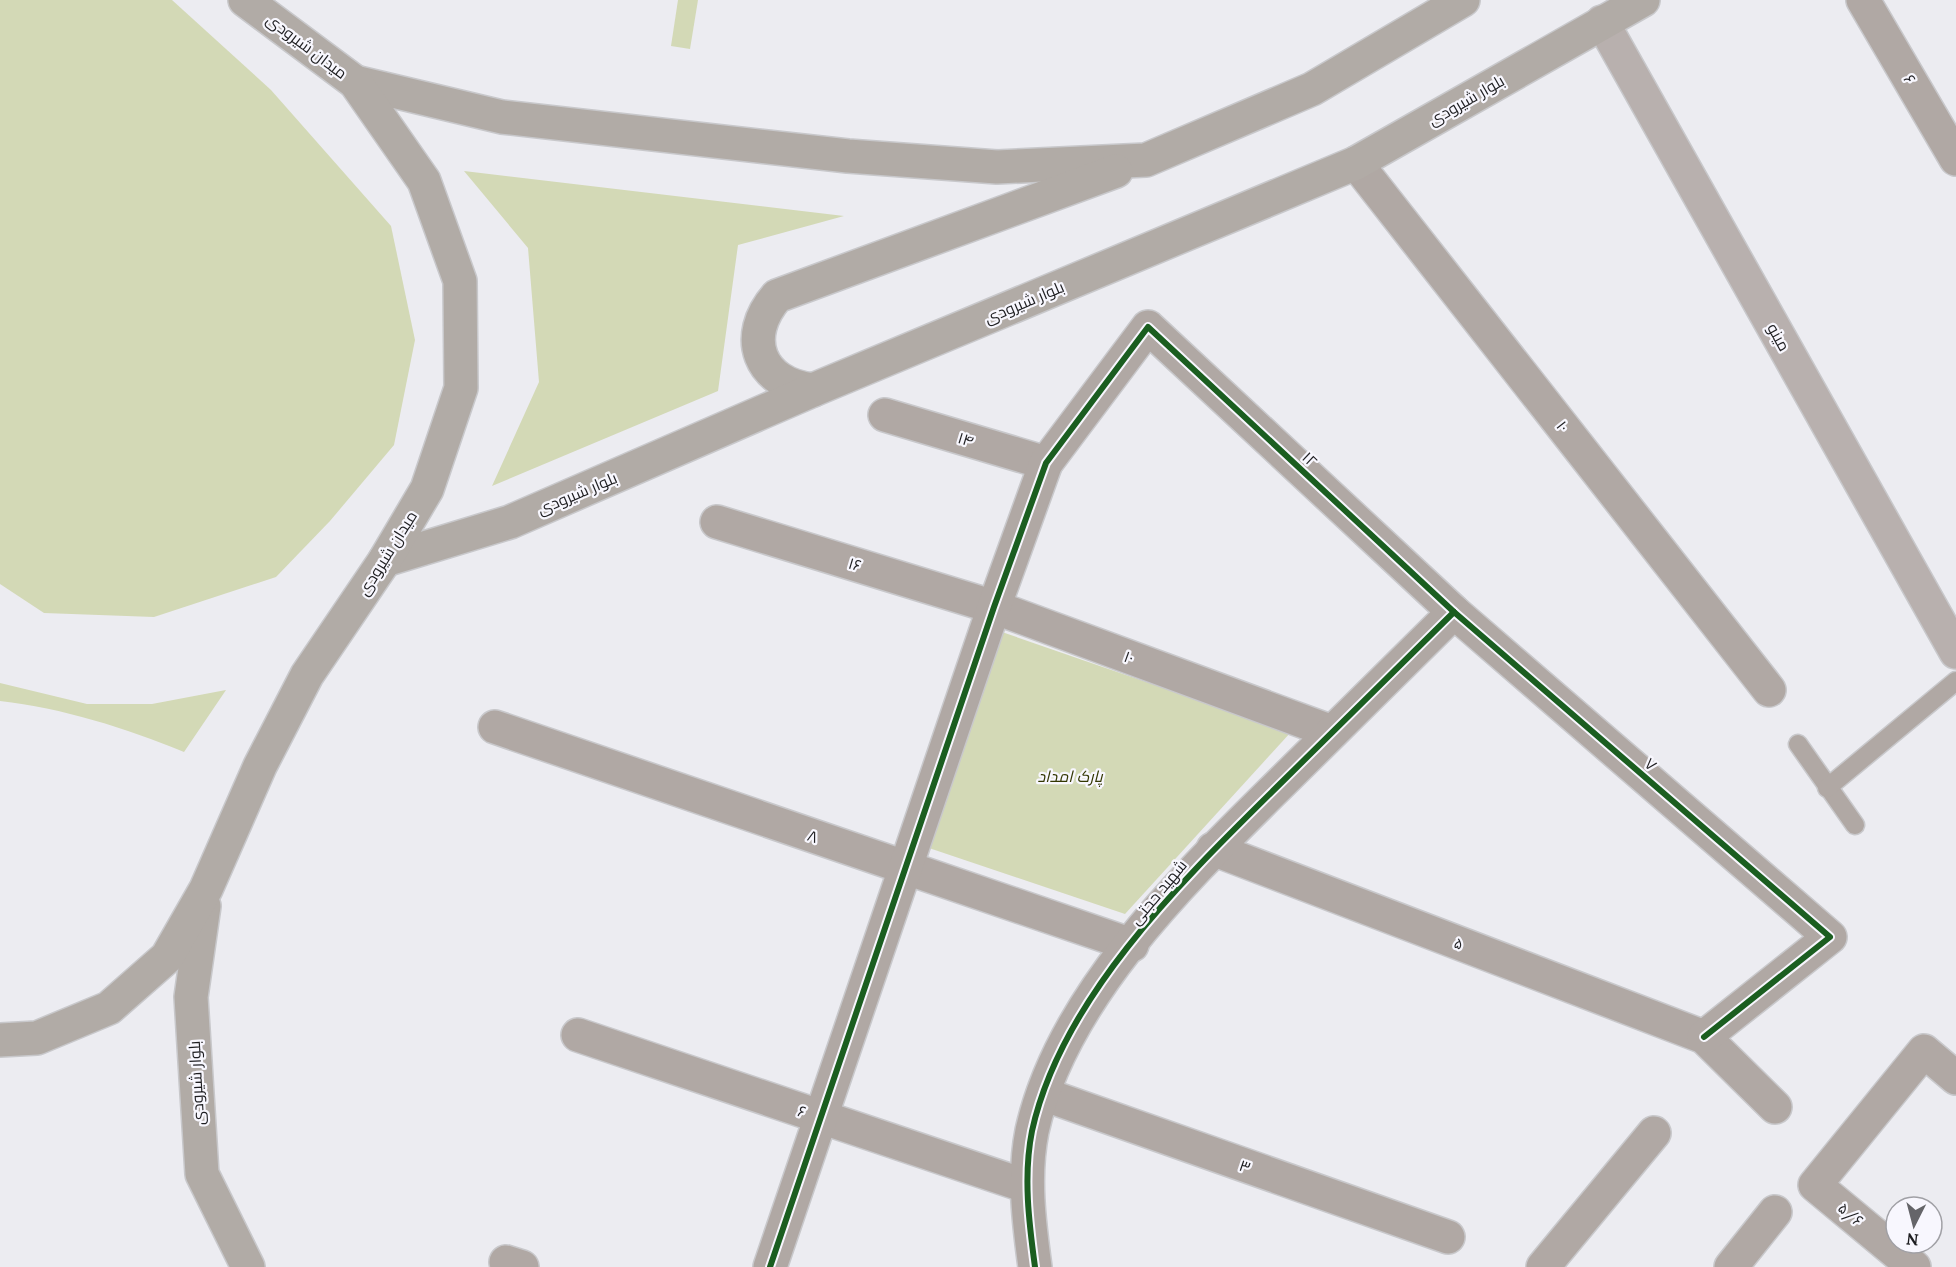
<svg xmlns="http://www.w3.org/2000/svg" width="1956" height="1267" viewBox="0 0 1956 1267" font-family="Lora,Cairo,serif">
  <rect width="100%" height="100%" fill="#ececf1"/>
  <g fill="#d3d9b6">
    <polygon points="0,0 172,0 271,90 391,226 415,340 394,445 330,521 276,577 154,617 44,613 0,584"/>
    <polygon points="678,0 698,0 690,49 671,46"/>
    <polygon points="464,171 844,216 738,245 718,391 492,486 539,382 528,248"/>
    <polygon points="999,631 1291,732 1125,914 923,846"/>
    <path d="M0 683 87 704H152L226 690 184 752C126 728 62 708 0 701Z"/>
  </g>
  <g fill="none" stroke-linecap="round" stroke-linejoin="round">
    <g stroke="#c8c8cb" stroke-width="21">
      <g id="lane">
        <polyline points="1798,744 1855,825"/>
        <polyline points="1827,788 1956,681"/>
      </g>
    </g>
    <g stroke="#c8c8cb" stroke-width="36">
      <g id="street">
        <polyline points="1863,0 1956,159"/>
        <polyline points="1356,163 1769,690"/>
        <polyline points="885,415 1046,463"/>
        <polyline points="717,522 994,607 1332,732"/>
        <polyline points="495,727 1132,945"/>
        <polyline points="1213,849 1704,1037 1775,1107"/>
        <polyline points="578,1035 1026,1186"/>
        <polyline points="1043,1094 1448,1237"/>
        <polyline points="506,1262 522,1267"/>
        <polyline points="770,1267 994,607 1046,463 1148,327 1454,612 1830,937 1704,1037"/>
        <path d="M1035 1267C1029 1223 1023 1176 1032 1131 1062 994 1189 874 1286 778 1342 722 1398 667 1454 612"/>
        <polyline points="1543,1267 1654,1133"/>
        <polyline points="1731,1267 1775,1212"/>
        <polyline points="1914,1267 1815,1185 1924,1051 1956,1078"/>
      </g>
    </g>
    <g stroke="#c8c8cb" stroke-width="36">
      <polyline id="secondary" points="1602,22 1956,652"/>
    </g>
    <g stroke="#c8c8cb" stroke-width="36">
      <g id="primary">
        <polyline points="355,82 502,117 848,156 997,167 1146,160 1312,89 1463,0"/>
        <path d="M813 390C759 384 741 337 777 296L1116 171"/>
        <polyline points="385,560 510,522 813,390 1356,163 1643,0"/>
        <polyline points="204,906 191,997 202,1174 248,1267"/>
        <polyline points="0,1040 37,1038 109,1008 167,957 206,889 260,766 307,675 385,560 427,489 461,388 460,281 424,181 355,82 245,0"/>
      </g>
    </g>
    <use href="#lane" stroke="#b0a8a4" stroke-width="18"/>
    <use href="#street" stroke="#b0a8a4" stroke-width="33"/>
    <use href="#secondary" stroke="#b8b0ae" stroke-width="33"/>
    <use href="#primary" stroke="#b1aba6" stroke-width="33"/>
    <g stroke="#f8f7fe" stroke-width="10">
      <g id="cycleway">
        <polyline points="770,1267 994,607 1046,463 1148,327 1454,612 1830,937 1704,1037"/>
        <path d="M1035 1267C1029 1223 1023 1176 1032 1131 1062 994 1189 874 1286 778 1342 722 1398 667 1454 612"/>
      </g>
    </g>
    <use href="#cycleway" stroke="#1b5e20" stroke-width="6"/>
  </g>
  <g text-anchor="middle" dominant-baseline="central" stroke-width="4.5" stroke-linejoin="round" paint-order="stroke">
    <g font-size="16" fill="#1d1d20" stroke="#f8f7fe">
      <text transform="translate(307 46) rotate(37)">میدان شیرودی</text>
      <text transform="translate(1910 79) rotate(60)">۶</text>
      <text transform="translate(1466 100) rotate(-30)">بلوار شیرودی</text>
      <text transform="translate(1024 302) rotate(-23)">بلوار شیرودی</text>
      <text transform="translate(1779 337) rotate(61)">مینو</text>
      <text transform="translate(1563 426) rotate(52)">۱۰</text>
      <text transform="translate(966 439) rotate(17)">۱۴</text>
      <text transform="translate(1310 459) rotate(43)">۱۲</text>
      <text transform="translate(577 493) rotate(-23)">بلوار شیرودی</text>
      <text transform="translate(387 553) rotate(-58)">میدان شیرودی</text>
      <text transform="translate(855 564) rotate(17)">۱۶</text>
      <text transform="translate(1129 657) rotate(20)">۱۰</text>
      <text transform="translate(1651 764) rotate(41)">۷</text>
      <text transform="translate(813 836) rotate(19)">۸</text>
      <text transform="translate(1158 892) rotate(-50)">شهید حجتی</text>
      <text transform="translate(1459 943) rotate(21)">۵</text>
      <text transform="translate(196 1083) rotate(-93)">بلوار شیرودی</text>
      <text transform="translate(802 1111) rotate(19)">۶</text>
      <text transform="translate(1245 1166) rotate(19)">۳</text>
      <text transform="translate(1851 1214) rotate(40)">۵/۶</text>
    </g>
    <g font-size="16" font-style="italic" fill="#323701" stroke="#f8f7fe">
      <text x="1070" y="776">پارک امداد</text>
    </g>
  </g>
  <g transform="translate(1914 1225) rotate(186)"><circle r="28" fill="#f8f7fe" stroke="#a0a0a5" stroke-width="1.5"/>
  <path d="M0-4.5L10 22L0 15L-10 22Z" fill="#656569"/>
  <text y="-9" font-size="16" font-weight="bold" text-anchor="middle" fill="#1d1d20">N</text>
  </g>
</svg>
